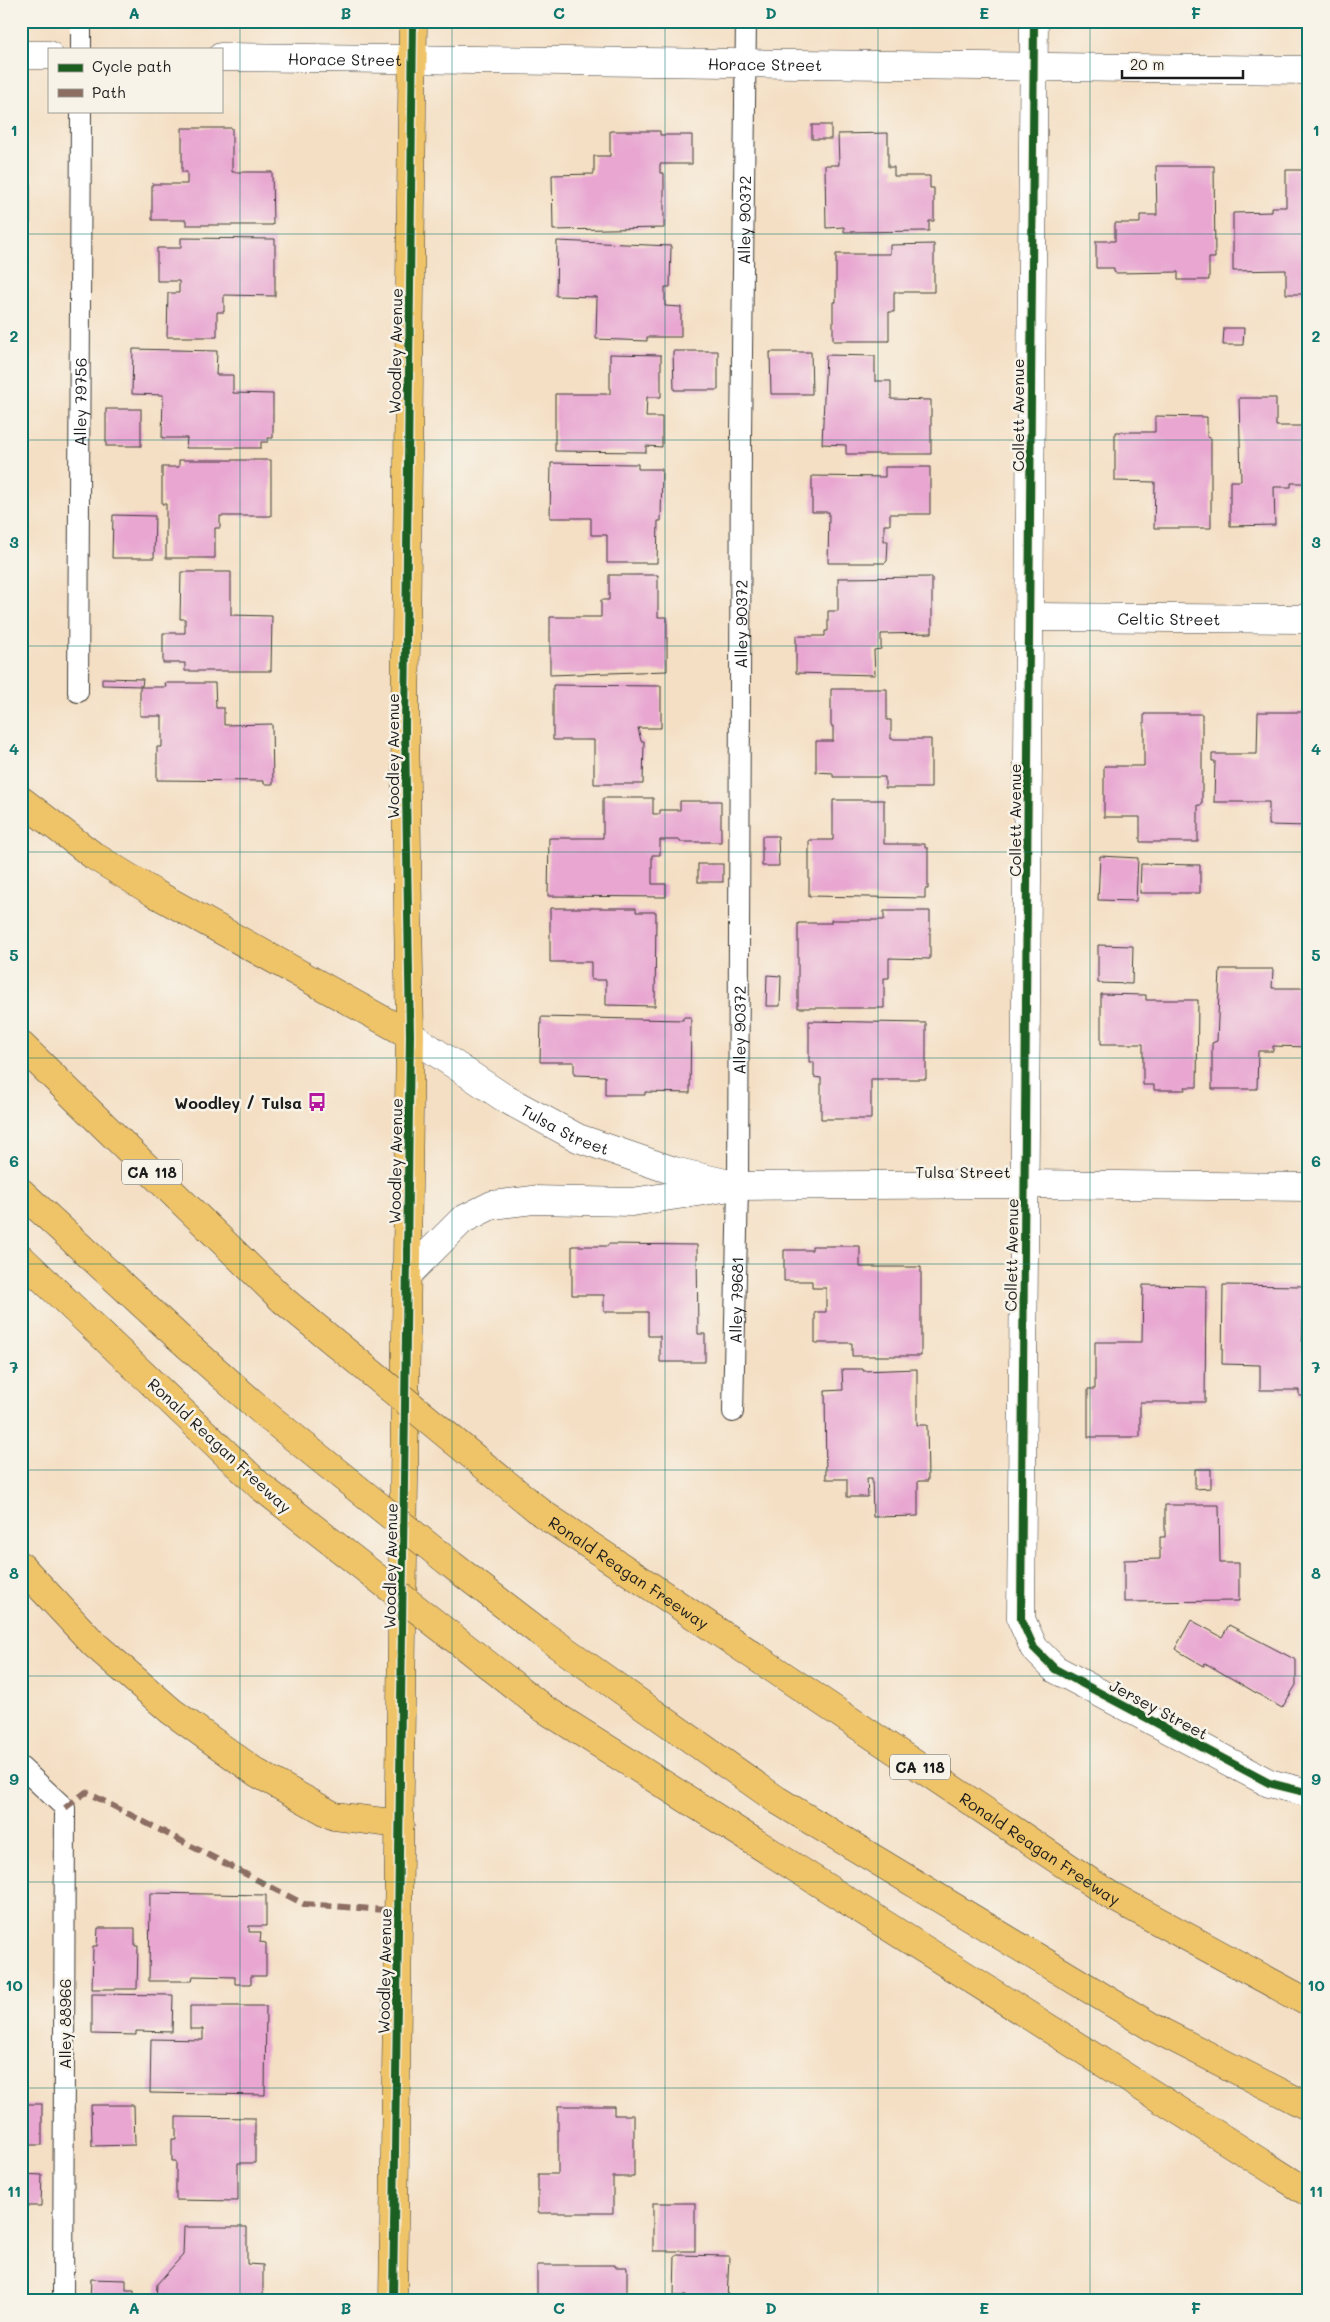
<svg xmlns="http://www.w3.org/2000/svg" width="1330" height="2322" viewBox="0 0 1330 2322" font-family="Mali,sans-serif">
  <rect width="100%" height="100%" fill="#f7f3e8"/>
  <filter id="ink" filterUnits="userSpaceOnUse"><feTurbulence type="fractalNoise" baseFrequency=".02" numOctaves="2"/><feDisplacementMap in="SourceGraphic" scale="10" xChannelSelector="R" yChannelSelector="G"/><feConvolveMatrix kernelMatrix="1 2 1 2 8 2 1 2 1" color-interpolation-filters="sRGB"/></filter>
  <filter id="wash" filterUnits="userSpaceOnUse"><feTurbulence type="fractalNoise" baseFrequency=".0096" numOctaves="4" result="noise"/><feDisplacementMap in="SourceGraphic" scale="20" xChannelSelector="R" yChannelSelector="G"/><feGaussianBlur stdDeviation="1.12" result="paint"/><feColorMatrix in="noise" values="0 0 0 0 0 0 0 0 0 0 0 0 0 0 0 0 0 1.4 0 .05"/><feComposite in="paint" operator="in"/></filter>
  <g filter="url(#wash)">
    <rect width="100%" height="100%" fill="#f4dfc4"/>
    <g id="blocks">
      <g fill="#e8a6d1">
        <polygon points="21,115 26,115 27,130 21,130"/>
        <rect x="812" y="125" width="19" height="14"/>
        <polygon points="182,128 232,128 232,172 272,172 273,225 186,225 186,220 152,220 152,184 187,184 187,172 182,172"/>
        <polygon points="610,131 660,131 660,135 692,135 692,164 660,164 660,173 664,173 664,228 553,230 552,175 594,174 594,156 610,156"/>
        <polygon points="888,133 888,167 894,167 894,176 930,176 930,188 934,188 934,221 929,221 929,231 844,232 844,227 826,228 825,165 839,165 838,134"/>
        <polygon points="1156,166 1214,166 1215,258 1209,258 1209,280 1178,280 1178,272 1116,273 1114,272 1114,268 1096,268 1096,241 1115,241 1115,223 1140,223 1140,215 1157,215"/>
        <polygon points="1286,170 1309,170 1309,294 1286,294 1286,270 1233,271 1233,213 1272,212 1272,207 1286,207"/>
        <rect x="21" y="179" width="9" height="44"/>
        <polygon points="181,238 275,239 275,296 224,295 224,312 217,312 217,337 167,337 168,293 179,293 179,281 157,281 157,248 181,248"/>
        <polygon points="557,241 671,246 670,287 665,287 665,306 681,307 681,337 647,337 647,341 596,339 597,297 556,296"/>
        <polygon points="934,244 934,292 894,292 894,312 889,312 889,341 833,341 833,302 836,302 836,254 890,254 890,245"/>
        <polygon points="1224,328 1244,328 1243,345 1223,345"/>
        <polygon points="133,349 217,351 216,375 233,375 233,393 273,394 273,438 268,438 268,442 261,442 261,448 186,448 187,438 162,438 163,395 132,394"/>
        <polygon points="673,351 718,351 718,390 674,390"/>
        <polygon points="770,352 811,352 812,394 771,394"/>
        <polygon points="610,354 661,355 661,397 647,397 646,417 662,417 662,447 646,446 646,452 555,451 555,394 610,394"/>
        <polygon points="826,355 875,356 875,381 891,381 891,399 931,400 931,454 846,454 846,445 822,444"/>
        <polygon points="1239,398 1276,398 1276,426 1309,426 1309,483 1291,483 1291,487 1274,487 1275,525 1230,526 1230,481 1241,481"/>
        <rect x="106" y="409" width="35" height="37"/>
        <polygon points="1155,416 1207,417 1207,437 1211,438 1211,528 1154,528 1155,482 1115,481 1115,432 1155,432"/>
        <polygon points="179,460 271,460 271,516 220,516 220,528 215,528 215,558 166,558 166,504 162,504 162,467 179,467"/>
        <polygon points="551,463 638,464 638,469 662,469 661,521 658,521 657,563 607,563 607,535 591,535 591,518 550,518"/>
        <polygon points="21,466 24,466 23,575 21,575"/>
        <polygon points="885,467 930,467 930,514 890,514 890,525 884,525 884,541 888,541 887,561 885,563 828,563 829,512 812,512 812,476 885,477"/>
        <polygon points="113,515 155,516 154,558 112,558"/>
        <polygon points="181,572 231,572 231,615 272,616 271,671 185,671 185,663 163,663 163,633 185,633 185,619 180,619"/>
        <polygon points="609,575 658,575 658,617 667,617 667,671 550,675 550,617 601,617 601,600 609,600"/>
        <polygon points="932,577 932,633 881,634 881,649 874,650 875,675 796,673 796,636 825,636 825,631 828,631 828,611 838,611 838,578"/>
        <polygon points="102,678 143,679 142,686 102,685"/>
        <polygon points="165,683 215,683 216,708 224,708 224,725 272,724 273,784 264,784 264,781 157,780 157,747 162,747 162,716 140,716 140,687 166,687"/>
        <polygon points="553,685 661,686 661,728 638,728 641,741 644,741 643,784 594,784 594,740 553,740"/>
        <polygon points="831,689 887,689 887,720 891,720 891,739 931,739 931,788 885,788 885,777 833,777 833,773 816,772 816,741 833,741 833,726 831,726"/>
        <polygon points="1258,712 1309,712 1309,826 1269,825 1269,802 1214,802 1215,761 1212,761 1212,754 1257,754"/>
        <polygon points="1144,714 1202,714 1202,805 1198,805 1198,842 1140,842 1140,817 1104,817 1104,766 1144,766"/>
        <polygon points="603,798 653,798 653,814 660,814 660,810 680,810 680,801 721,801 721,842 680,842 680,840 660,840 660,855 652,855 652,884 666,884 666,897 548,896 549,838 603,838"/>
        <polygon points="833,800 884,800 884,844 925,844 925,848 928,848 928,889 925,889 925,898 809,896 809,840 833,840"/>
        <polygon points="762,836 778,836 779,866 762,866"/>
        <polygon points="1100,856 1138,858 1136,901 1098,900"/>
        <rect x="698" y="864" width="25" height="18"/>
        <polygon points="1141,864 1200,865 1200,893 1140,893"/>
        <polygon points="550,908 636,908 636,912 656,912 655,1006 606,1005 606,980 591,980 591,962 550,962"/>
        <polygon points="884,911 930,911 930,959 889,958 889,978 884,978 884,1008 798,1008 798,923 831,923 831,920 884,920"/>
        <polygon points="1098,945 1133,946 1132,984 1098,983"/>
        <polygon points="1220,969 1273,969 1272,988 1309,988 1309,1047 1273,1046 1273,1051 1258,1051 1257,1089 1212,1089 1212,1043 1217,1041"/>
        <polygon points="767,975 781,976 780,1006 766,1006"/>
        <polygon points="1101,994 1146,995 1146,1000 1198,1000 1197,1087 1185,1087 1185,1090 1154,1090 1154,1085 1143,1085 1143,1044 1101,1044"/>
        <polygon points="541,1017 683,1020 683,1017 691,1017 690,1093 645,1092 645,1095 605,1095 605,1076 574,1075 574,1062 540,1062"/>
        <polygon points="809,1021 926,1023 926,1079 871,1079 871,1119 821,1119 821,1078 814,1077 814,1062 809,1062"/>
        <polygon points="608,1244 697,1245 698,1334 705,1334 705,1362 660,1362 660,1336 648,1336 648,1312 604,1312 604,1295 572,1295 572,1246 608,1246"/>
        <polygon points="812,1246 860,1246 860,1267 921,1267 921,1356 852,1356 852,1343 815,1343 815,1312 826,1312 826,1288 812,1288 812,1281 784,1281 784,1250 812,1250"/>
        <polygon points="1143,1285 1206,1286 1205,1402 1140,1402 1140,1437 1088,1437 1088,1389 1095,1389 1095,1342 1142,1342"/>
        <polygon points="1223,1285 1304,1286 1302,1351 1309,1351 1309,1396 1299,1396 1299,1390 1260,1390 1260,1365 1222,1364"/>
        <polygon points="842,1369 863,1369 863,1371 917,1369 917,1425 927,1425 928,1481 918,1481 918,1516 873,1517 872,1478 867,1478 868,1497 847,1497 847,1479 826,1479 825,1391 843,1390"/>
        <polygon points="1195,1469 1211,1469 1211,1488 1195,1489"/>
        <polygon points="1165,1505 1219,1505 1220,1563 1239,1563 1239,1601 1124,1602 1124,1560 1160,1559 1160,1537 1165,1537"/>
        <polygon points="1191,1620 1222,1637 1229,1625 1296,1660 1296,1685 1282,1708 1205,1663 1204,1666 1175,1649"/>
        <polygon points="150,1893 266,1895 266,1926 249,1926 249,1932 261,1932 260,1942 266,1943 266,1976 251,1976 251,1984 235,1984 235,1977 193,1976 192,1981 149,1981"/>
        <polygon points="98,1928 135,1928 135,1946 138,1946 137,1989 92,1989 93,1946 97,1946"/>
        <polygon points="92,1994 173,1995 172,2032 136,2031 136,2035 92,2034"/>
        <polygon points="190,2006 266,2006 265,2095 150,2093 151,2039 203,2040 203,2029 190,2029"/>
        <rect x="21" y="2104" width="21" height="41"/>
        <polygon points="91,2105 134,2105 135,2145 92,2146"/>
        <polygon points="558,2106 614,2106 614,2115 634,2115 634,2177 613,2177 613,2213 538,2213 538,2174 558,2174"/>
        <polygon points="176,2117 255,2118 255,2163 238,2163 238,2201 176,2200 176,2161 172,2161 172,2139 176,2139"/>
        <polygon points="21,2174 42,2175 41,2206 21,2206"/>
        <rect x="653" y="2203" width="42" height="48"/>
        <polygon points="184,2227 247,2227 247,2264 263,2265 263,2301 156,2301 157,2284 183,2255"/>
        <polygon points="675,2255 729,2256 727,2301 686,2301 686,2296 674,2296"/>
        <polygon points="537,2265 615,2265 615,2267 627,2267 627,2297 615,2297 615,2301 537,2301"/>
        <polygon points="91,2279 126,2280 126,2290 134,2290 134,2301 90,2301"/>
      </g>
    </g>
  </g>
  <g filter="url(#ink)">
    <use href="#blocks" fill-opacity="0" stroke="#3c3935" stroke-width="1"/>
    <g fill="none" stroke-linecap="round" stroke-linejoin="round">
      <g stroke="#3c3935" stroke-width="22">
        <g id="service">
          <polyline points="81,49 81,21"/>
          <path id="s1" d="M78 692 81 111"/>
          <path id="s2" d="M733 1412 738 1186 741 436 746 21"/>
          <polyline points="21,1767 65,1808 63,2301"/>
        </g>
      </g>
      <g stroke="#3c3935" stroke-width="29">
        <g id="minor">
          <polyline points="1034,21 1021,1619 1034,1648 1055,1669 1269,1783 1309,1793"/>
          <polyline points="21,55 49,55"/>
          <path id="s3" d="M221 57 1309 70"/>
          <path id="s4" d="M1030 617 1309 619"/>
        </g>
      </g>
      <g stroke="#3c3935" stroke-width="29">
        <g id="tertiary">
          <path id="s5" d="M410 1035 506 1099 578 1138 674 1171 738 1186 1025 1184 1309 1187"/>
          <polyline points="408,1274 462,1220 492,1205 533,1200 632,1202 724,1188"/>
        </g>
      </g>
      <g stroke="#3c3935" stroke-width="29">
        <polyline id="primary" points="393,2301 410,1035 405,728 413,21"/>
      </g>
      <g stroke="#3c3935" stroke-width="29">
        <g id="motorway">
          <polyline points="21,800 94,856 156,894 410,1035"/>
          <polyline points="21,1045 283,1300"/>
          <polyline points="21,1192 177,1336 265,1414"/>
          <polyline points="21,1258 260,1486"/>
          <path id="s6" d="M543 1514 1110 1895 1309 2003"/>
          <polyline points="21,1566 94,1644 171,1711 257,1773 334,1816 400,1824"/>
          <polyline points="538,1631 777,1800 1152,2027 1309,2107"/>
          <polyline points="543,1708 1309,2193"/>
        </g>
      </g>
      <use href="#service" stroke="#fff" stroke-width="20"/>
      <use href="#minor" stroke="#fff" stroke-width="28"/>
      <use href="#tertiary" stroke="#fff" stroke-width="28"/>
      <use href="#primary" stroke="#efc469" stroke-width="28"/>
      <use href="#motorway" stroke="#efc469" stroke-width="28"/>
      <g stroke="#3c3935" stroke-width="29" stroke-linecap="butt">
        <g id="motorway-bridge">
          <polyline points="283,1300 543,1514"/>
          <polyline points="265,1414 452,1565 538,1631"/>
          <polyline points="260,1486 543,1708"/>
        </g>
      </g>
      <use href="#motorway-bridge" stroke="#efc469" stroke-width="28"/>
      <polyline stroke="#8d6e63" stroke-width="6" stroke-dasharray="12 6" stroke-linecap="butt" points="65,1808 86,1792 304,1904 399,1911"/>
      <g stroke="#f7f3e8" stroke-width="11">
        <g id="cycleway">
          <polyline points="1034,21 1021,1619 1034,1648 1055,1669 1269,1783 1309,1793"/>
          <polyline points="393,2301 410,1035 405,728 413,21"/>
        </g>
      </g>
      <use href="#cycleway" stroke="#1b5e20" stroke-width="8"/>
    </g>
  </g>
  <path fill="none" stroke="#0f766e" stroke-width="1" stroke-opacity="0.55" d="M240 21V2301M452 21V2301M665 21V2301M878 21V2301M1090 21V2301M21 234H1309M21 440H1309M21 646H1309M21 852H1309M21 1058H1309M21 1264H1309M21 1470H1309M21 1676H1309M21 1882H1309M21 2088H1309"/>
  <defs>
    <g id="bus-bare" transform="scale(1.5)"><path d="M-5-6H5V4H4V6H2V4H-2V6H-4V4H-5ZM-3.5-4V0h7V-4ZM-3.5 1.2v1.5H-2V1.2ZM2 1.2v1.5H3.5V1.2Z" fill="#b5179e" stroke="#f7f3e8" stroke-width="2.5" paint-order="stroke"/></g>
  </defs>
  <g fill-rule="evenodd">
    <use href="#bus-bare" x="317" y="1102"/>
  </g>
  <g text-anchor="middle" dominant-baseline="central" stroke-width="5" stroke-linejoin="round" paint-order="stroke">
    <g fill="#f7f3e8" stroke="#5e5c59" stroke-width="1">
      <rect x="122" y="1159.5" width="60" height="25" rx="4"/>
      <rect x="890" y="1754.5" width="60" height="25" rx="4"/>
    </g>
    <g font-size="15" font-weight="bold" fill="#1c1c1c">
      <text x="152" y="1172">CA 118</text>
      <text x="920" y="1767">CA 118</text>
    </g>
    <g font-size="16" fill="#1c1c1c" stroke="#f7f3e8">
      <text stroke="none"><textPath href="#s3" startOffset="124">Horace Street</textPath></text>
      <text stroke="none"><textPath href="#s3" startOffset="544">Horace Street</textPath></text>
      <text stroke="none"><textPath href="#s2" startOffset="1192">Alley 90372</textPath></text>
      <text transform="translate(395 351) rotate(-89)">Woodley Avenue</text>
      <text stroke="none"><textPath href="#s1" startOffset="290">Alley 79756</textPath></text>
      <text transform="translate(1017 415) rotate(-90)">Collett Avenue</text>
      <text stroke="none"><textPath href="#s4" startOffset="139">Celtic Street</textPath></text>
      <text stroke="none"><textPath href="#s2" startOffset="788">Alley 90372</textPath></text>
      <text transform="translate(392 756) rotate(-90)">Woodley Avenue</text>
      <text transform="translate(1014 820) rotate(-90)">Collett Avenue</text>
      <text stroke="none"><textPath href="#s2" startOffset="382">Alley 90372</textPath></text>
      <text stroke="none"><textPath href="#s5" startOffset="182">Tulsa Street</textPath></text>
      <text transform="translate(395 1161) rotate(-89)">Woodley Avenue</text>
      <text x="963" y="1171">Tulsa Street</text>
      <text transform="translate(1011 1255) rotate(-89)">Collett Avenue</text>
      <text stroke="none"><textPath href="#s2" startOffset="112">Alley 79681</textPath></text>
      <text transform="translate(220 1445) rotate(43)">Ronald Reagan Freeway</text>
      <text transform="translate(390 1566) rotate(-89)">Woodley Avenue</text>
      <text stroke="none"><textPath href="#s6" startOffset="104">Ronald Reagan Freeway</textPath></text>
      <text transform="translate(1159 1709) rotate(28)">Jersey Street</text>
      <text stroke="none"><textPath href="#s6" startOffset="599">Ronald Reagan Freeway</textPath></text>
      <text transform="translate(384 1971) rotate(-89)">Woodley Avenue</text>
      <text transform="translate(64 2024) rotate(-90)">Alley 88966</text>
    </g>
    <g font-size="16" font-weight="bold" fill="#1c1c1c" stroke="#f7f3e8" text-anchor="end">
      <text x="302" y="1102">Woodley / Tulsa</text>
    </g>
  </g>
  <rect width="1330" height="2322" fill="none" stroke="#f7f3e8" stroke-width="55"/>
  <rect x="48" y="48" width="175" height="65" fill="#f7f3e8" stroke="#9f9d96"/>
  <rect x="58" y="64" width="25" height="8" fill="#1b5e20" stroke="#9f9d96"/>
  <text x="92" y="72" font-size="15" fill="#1c1c1c">Cycle path</text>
  <rect x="58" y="89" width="25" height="8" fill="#8d6e63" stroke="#9f9d96"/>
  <text x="92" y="98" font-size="15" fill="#1c1c1c">Path</text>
  <path d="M1122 70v8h121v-8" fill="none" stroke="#1c1c1c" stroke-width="2.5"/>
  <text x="1130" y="70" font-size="15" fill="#1c1c1c" stroke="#f7f3e8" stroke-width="4" paint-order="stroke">20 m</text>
  <rect x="28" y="28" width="1274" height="2266" fill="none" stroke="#0f766e" stroke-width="2"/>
  <g font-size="16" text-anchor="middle" font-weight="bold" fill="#0f766e">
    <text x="134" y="19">A</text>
    <text x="346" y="19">B</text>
    <text x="559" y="19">C</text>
    <text x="771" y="19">D</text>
    <text x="984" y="19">E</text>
    <text x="1196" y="19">F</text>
    <text x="14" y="136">1</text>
    <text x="1316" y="136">1</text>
    <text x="14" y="342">2</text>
    <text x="1316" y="342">2</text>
    <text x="14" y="548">3</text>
    <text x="1316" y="548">3</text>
    <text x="14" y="755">4</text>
    <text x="1316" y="755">4</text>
    <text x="14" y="961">5</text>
    <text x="1316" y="961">5</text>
    <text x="14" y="1167">6</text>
    <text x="1316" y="1167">6</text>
    <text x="14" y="1373">7</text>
    <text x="1316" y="1373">7</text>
    <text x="14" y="1579">8</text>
    <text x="1316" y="1579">8</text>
    <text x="14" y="1785">9</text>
    <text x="1316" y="1785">9</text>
    <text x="14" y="1991">10</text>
    <text x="1316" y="1991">10</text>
    <text x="14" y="2197">11</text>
    <text x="1316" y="2197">11</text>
    <text x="134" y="2314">A</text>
    <text x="346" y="2314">B</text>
    <text x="559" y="2314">C</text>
    <text x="771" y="2314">D</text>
    <text x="984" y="2314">E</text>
    <text x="1196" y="2314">F</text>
  </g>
</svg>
